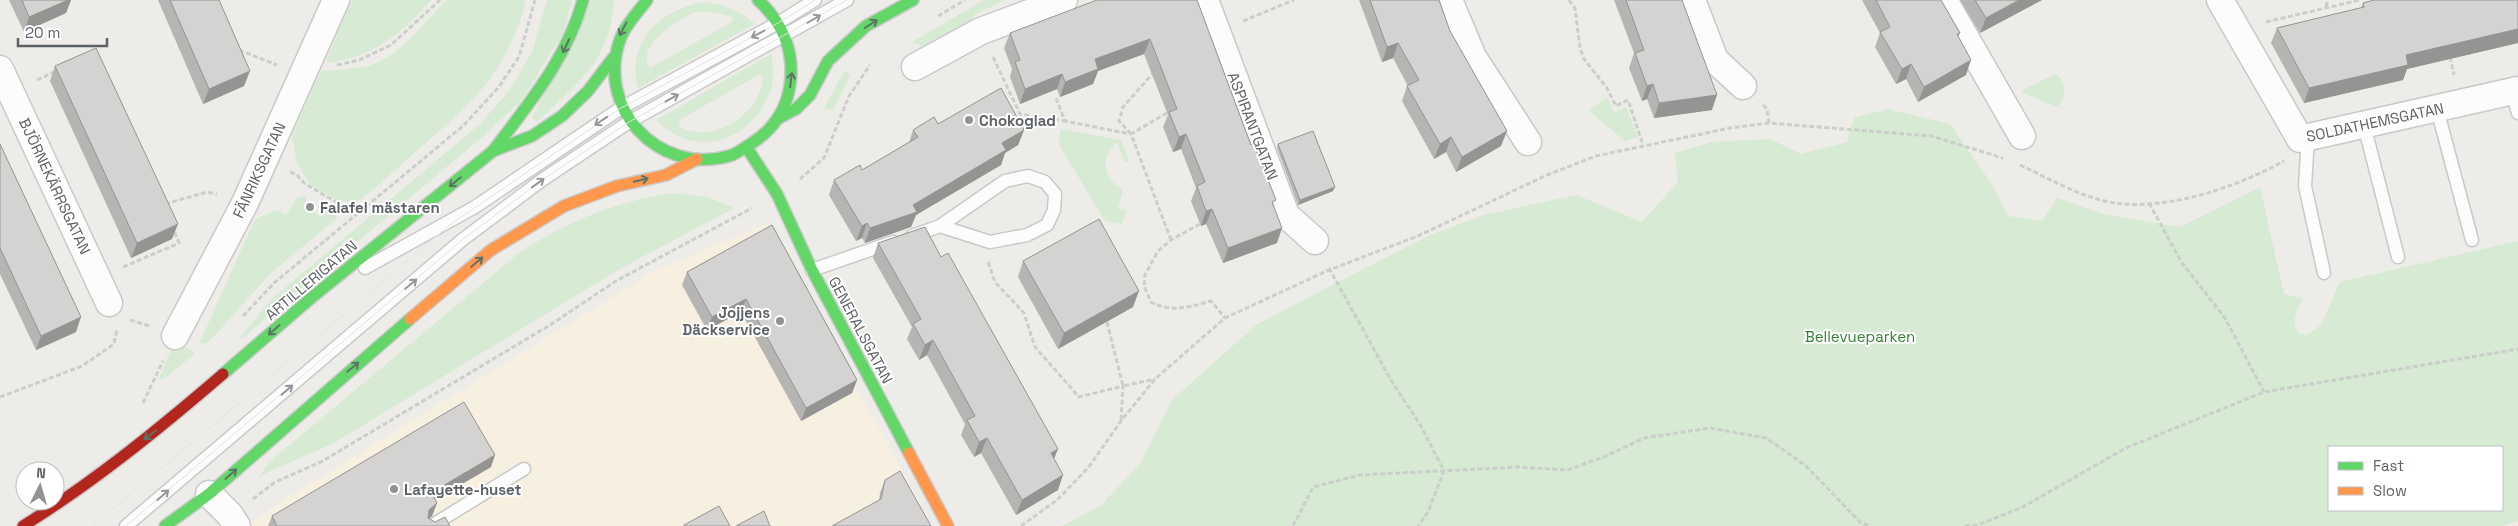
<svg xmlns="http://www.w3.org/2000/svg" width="2518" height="526" viewBox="0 0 2518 526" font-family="'Space Grotesk',sans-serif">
  <rect width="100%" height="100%" fill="#eeece8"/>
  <polygon fill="#f7f0e1" points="767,223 932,526 246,526 274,506 653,272"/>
  <g fill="#d7ead3" fill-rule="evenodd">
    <path d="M352 0H431C399 35 376 56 328 63L327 59Z"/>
    <path d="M447 0H526C507 75 469 106 413 154 394 171 375 190 354 204L335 199 310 184 297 164 292 136 321 71C335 70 349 69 363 67 400 60 422 23 447 0Z"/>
    <polygon points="547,0 572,0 564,32 521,101 486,134 241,339 241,336 273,298 480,124 509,91 532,52"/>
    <path d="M592 0H614C610 62 579 82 537 122L532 118Z"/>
    <polygon points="984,0 1006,0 976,14 952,37 927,49 912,42"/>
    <path d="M705 2C726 5 739 10 755 24L638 88C626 40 661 9 705 2ZM695 12H712L733 17 732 22 650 68C635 45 679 19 695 12Z"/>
    <path d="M771 54C785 103 736 155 685 139 673 135 665 128 656 120ZM760 74 763 79C759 115 712 146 678 126L681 119Z"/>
    <polygon points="845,70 850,76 834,109 823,110"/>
    <path d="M2056 74C2067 82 2066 99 2057 107L2023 93 2022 90Z"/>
    <polygon points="1607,97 1614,112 1626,107 1638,137 1625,141 1589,111"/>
    <path d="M1888 109 1950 124 1993 186 2008 216 2042 221 2057 198 2103 214 2180 227 2260 187 2284 294 2303 299C2297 311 2290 321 2299 333L2307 335 2321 325 2340 282 2518 241V521L2503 526H1062L1100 506 1140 464 1172 400 1256 325 1317 293 1430 235 1484 215 1576 195 1642 222 1678 182 1675 153 1712 142 1770 139 1801 154 1847 142 1854 118ZM2329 447H2502V510H2329Z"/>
    <path d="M1061 129 1121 140 1130 162 1124 161 1117 142C1099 158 1103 179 1123 190L1118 208 1126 211 1122 224 1105 221 1058 143Z"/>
    <path d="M672 193 708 197 734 208 618 270 334 443 266 473 258 479 268 463 519 253C563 223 618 201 672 193Z"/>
    <polygon points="302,196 307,198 303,206 322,217 327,208 336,215 336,219 270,274 217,333 207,343 202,344 200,342 255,219 277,210 286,215 297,198"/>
    <polygon points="174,342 194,352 194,354 164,379 160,379 159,378"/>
  </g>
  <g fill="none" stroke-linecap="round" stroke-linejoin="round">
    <g stroke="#c9c9c9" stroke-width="15">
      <g id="lane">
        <polyline points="2512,92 2518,113"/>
        <polyline points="2437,109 2472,240"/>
        <polyline points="2364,125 2398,257"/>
        <polyline points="2308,138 2305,186 2324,273"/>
        <polyline points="912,236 940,226 1005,181 1028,176 1045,182 1055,194 1054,210 1047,225 1027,235 990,242 940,226"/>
        <polyline points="365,268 475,207 621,108 778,23 815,0"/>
        <polyline points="812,270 893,242"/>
        <polyline points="126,526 462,240 542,180 629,122 847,0"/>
        <polyline points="431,526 524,469"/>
      </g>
    </g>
    <g stroke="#c9c9c9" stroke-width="29">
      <g id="street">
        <polyline points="1205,0 1286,215 1315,241"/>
        <polyline points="1449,0 1473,57 1528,142"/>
        <polyline points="1692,0 1715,60 1743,86"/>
        <polyline points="1944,0 2022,136"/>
        <polyline points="2220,0 2300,139 2518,90"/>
        <polyline points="915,67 981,31 1064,0"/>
        <polyline points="0,69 109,303"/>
        <polyline points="175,336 245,203 336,0"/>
        <polyline points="209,494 230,515 237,526"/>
      </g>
    </g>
    <g stroke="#cacaca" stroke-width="14">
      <g id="fast">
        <path d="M647 0C639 11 626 24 621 37 594 107 658 176 729 156 737 154 745 147 752 143 773 130 787 109 790 85 795 51 782 22 758 0"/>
        <polyline points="779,118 796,109 810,95 828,61 866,26 913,0"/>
        <polyline points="747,148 777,194 812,270 909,453"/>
        <path d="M493 151C529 103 567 59 583 0"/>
        <polyline points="223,374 311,298 493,151 532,136 562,116 588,91 613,58"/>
        <polyline points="165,526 209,494 410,319"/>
      </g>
    </g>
    <g stroke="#cacaca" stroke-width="14">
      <g id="slow">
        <polyline points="410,319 491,250 564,206 617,186 666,175 697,159"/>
        <polyline points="909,453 948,526"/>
      </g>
    </g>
    <g stroke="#cacaca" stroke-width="14">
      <path id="jam" d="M23 526C94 482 159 429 223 374"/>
    </g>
    <g stroke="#cacfcb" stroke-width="3" stroke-dasharray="5 2.5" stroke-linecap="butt">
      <polyline points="1569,0 1575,8 1580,48 1584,59 1607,88 1616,106 1628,100 1643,145"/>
      <polyline points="2326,7 2328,0"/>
      <polyline points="938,16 965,0"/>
      <polyline points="1243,21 1294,0"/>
      <polyline points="2266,22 2360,0"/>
      <polyline points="239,50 277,65"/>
      <polyline points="993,57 1020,114 1065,121"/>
      <polyline points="2450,57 2454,75"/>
      <polyline points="337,65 359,60 391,45 440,0"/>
      <polyline points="37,80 56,71"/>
      <polyline points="1056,98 1065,121 1130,134"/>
      <polyline points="1763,105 1767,109 1769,123"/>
      <polyline points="1167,113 1131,134 1171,240"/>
      <polyline points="1131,134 1119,121 1123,107 1154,72"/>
      <path d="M2020 165C2052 180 2087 201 2123 204 2175 208 2239 186 2284 161"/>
      <polyline points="290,172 297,175 304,183 356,214"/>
      <polyline points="800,179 824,158 849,96 870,65"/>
      <polyline points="2149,203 2182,263 2225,318 2264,392"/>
      <polyline points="165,204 207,192 217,194"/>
      <path d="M1200 224 1171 240 1158 251 1145 275 1144 286 1151 302C1172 313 1189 307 1211 301L1225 318"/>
      <polyline points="988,262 995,282 1024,313 1035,347 1079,397 1123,386 1121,420"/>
      <polyline points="123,267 179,243 173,229"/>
      <polyline points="1329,268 1391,380 1421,426 1444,471 1428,512 1418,526"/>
      <polyline points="243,316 274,283 463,126 498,88 519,57 535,0"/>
      <polyline points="130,320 150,326"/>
      <polyline points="1107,322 1123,386 1155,379"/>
      <polyline points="0,397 82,366 114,344 117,329"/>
      <polyline points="143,403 163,361"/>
      <polyline points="253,499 275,482 321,462 550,325 616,281 752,208"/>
      <polyline points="1021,526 1057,500 1088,468 1121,421 1155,379 1225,318 1329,270 1418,236 1547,175 1596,156 1730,128 1769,123 1931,136 2003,158"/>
      <polyline points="1293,526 1313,487 1360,475 1519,467 1567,470 1604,457 1644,438 1710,428 1766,438 1805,465 1861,523 1871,526"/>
      <polyline points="1965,526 1977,525 2021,508 2126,448 2264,392 2518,349"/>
    </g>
    <use href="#lane" stroke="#fcfcfc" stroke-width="12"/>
    <use href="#street" stroke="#fcfcfc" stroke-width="26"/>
    <use href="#fast" stroke="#63d668" stroke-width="11"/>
    <use href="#slow" stroke="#ff974d" stroke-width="11"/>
    <use href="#jam" stroke="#b3261e" stroke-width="11"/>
    <g stroke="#e3e3e3" stroke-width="1">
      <polyline points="93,526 451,224 621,108 778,23 815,0"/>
      <polyline points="126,526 462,240 542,180 629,122 847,0"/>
    </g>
  </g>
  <g fill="#b6b5b4">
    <polygon points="9,0 71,0 66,13 24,32"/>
    <polygon points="158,0 219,0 244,86 203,104"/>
    <polygon points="1197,0 1274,205 1277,243 1223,263 1206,224 1201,226 1191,201 1196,188 1181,149 1173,152 1163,127 1168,115 1144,54 1098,71 1093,84 1060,97 1057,89 1020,104 1010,77 1012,69 1004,48 1010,33"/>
    <polygon points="1359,0 1439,0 1450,31 1501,146 1456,172 1446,152 1434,159 1402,101 1407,86 1408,86 1393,58 1382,62"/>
    <polygon points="1614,0 1682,0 1712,110 1654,118 1647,99 1642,101 1629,68 1634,53"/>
    <polygon points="1862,0 1941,0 1960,33 1958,37 1966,75 1918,102 1906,79 1896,84 1875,47 1880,33"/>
    <polygon points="1960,0 2042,0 1980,33"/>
    <polygon points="2518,0 2518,43 2407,69 2403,80 2304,103 2271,43 2277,28 2361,8 2363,3"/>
    <polygon points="55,66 172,239 131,258 50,81"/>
    <polygon points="938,124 1024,130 1018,145 1005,153 1001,165 916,215 911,227 865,243 862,238 856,241 829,195 834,180 862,170 909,143 913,130"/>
    <polygon points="0,144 76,332 36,350 0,274"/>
    <polygon points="1278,144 1333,191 1298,205 1277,148"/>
    <polygon points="772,225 857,380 852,393 801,421 741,312 707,330 682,285 687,272"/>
    <polygon points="878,243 1054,459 1058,490 1016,515 981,453 974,457 961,435 965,424 927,355 919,360 907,339 912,327 873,258"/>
    <polygon points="1023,261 1133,307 1058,349 1018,277"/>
    <polygon points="491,467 435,500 437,503 432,516 429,518 435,522 450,526 268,526 272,516"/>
    <polygon points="885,480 931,526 879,501 880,493"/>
  </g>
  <g fill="#949492">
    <polygon points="68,0 71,0 66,13 24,32 29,17"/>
    <polygon points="2019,0 2042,0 1980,33 1986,18"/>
    <polygon points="2518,29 2518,43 2407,69 2403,80 2304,103 2309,88 2406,55"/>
    <polygon points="1150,39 1144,54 1098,71 1093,84 1060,97 1065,82 1095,59"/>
    <polygon points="1398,43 1393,58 1382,62 1387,47"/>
    <polygon points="1971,60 1966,75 1918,102 1924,87"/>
    <polygon points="1911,64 1906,79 1896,84 1902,69"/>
    <polygon points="250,71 244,86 203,104 209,89"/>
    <polygon points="1062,74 1057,89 1020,104 1025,89"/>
    <polygon points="1653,84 1647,99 1642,101 1647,86"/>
    <polygon points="1717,95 1712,110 1654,118 1659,103"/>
    <polygon points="1024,130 1018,145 1005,153 1001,165 916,215 911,227 865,243 870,228 913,205 1002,143"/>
    <polygon points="1507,131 1501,146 1456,172 1462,157"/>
    <polygon points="1186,134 1181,149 1173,152 1179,137"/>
    <polygon points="1451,137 1446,152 1434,159 1440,144"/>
    <polygon points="1335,187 1333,191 1298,205 1300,200"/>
    <polygon points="1212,209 1206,224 1201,226 1206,211"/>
    <polygon points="867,223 862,238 856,241 862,226"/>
    <polygon points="178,224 172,239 131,258 137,243"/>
    <polygon points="1282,228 1277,243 1223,263 1228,248"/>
    <polygon points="1139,291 1133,307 1058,349 1064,333"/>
    <polygon points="746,299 741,312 707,330 712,317"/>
    <polygon points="81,317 76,332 36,350 41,336"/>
    <polygon points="933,340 927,355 919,360 925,345"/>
    <polygon points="857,380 852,393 801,421 806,408"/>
    <polygon points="987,438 981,453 974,457 979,442"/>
    <polygon points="1058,449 1052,464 1051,453"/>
    <polygon points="495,455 491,467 426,505 431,493"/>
    <polygon points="1063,475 1058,490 1016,515 1022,500"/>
    <polygon points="437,503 432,516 424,522 429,510"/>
  </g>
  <g fill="#d4d3d1" stroke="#949492">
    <polygon points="22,0 68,0 29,17"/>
    <polygon points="170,0 219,0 250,71 209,89"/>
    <polygon points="1097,0 1197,0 1251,145 1254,144 1276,200 1272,202 1282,228 1228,248 1212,209 1206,211 1197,186 1205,182 1186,134 1179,137 1169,112 1177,109 1150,39 1095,59 1098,69 1065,82 1062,74 1025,89 1015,62 1020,60 1010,33"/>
    <polygon points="1370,0 1439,0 1450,31 1507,131 1462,157 1451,137 1440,144 1407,86 1419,80 1398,43 1387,47"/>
    <polygon points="1626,0 1682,0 1717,95 1659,103 1653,84 1647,86 1635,53 1644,50"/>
    <polygon points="1876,0 1941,0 1960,33 1957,34 1971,60 1924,87 1911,64 1902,69 1880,32 1890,27"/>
    <polygon points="1975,0 2019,0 1986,18"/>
    <polygon points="2374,0 2518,0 2518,29 2406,55 2408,65 2309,88 2277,28 2364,7 2363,3"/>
    <polygon points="96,48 178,224 137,243 55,66"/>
    <polygon points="1001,88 1024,130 1002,143 1006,150 913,205 917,212 870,228 867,223 862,226 834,180 860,165 862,170 918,137 913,130 934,117 938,124"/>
    <polygon points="1313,131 1335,187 1300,200 1278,144"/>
    <polygon points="0,144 81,317 41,336 0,248"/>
    <polygon points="1099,219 1139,291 1064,333 1023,261"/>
    <polygon points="772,225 857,380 806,408 746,299 712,317 687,272"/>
    <polygon points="925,227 941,257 948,253 1058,449 1051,453 1063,475 1022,500 987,438 979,442 967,420 975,416 933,340 925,345 913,324 921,319 878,243"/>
    <polygon points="464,402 495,455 431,493 437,503 429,510 428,518 435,522 445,517 450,526 277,526 272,516"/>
    <polygon points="900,471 931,526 832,526 881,499 885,480"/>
    <polygon points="719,506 730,526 684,526 684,525"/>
    <polygon points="764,511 770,526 736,526"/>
  </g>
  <defs><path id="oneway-shaft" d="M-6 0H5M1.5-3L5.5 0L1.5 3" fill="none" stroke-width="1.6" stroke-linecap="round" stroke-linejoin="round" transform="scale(1.25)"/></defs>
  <g stroke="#95989b">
    <use href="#oneway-shaft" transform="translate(814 19) rotate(-30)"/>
    <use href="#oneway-shaft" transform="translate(758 34) rotate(152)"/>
    <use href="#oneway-shaft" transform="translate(672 98) rotate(-29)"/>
    <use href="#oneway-shaft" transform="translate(601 121) rotate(146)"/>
    <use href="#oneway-shaft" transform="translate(538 183) rotate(-36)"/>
    <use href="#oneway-shaft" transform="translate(411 284) rotate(-40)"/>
    <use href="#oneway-shaft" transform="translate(287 390) rotate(-41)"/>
    <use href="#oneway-shaft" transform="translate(163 495) rotate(-41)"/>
  </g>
  <g stroke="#5e7367">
    <use href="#oneway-shaft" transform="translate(871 24) rotate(-32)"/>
    <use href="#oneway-shaft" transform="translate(623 29) rotate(118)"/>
    <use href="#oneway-shaft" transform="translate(566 46) rotate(115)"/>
    <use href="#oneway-shaft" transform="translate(791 80) rotate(-83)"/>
    <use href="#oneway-shaft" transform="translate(641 180) rotate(-13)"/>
    <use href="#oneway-shaft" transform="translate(455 182) rotate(141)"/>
    <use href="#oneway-shaft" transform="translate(477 262) rotate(-40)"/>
    <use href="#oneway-shaft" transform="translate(274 330) rotate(139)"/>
    <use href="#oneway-shaft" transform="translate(353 367) rotate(-40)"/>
    <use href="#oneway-shaft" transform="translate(150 435) rotate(143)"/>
    <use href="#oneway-shaft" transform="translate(231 474) rotate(-41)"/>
  </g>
  <g fill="#909294" stroke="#fff" stroke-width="2">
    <circle cx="969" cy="120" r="5"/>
    <circle cx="310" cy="207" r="5"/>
    <circle cx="780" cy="321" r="5"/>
    <circle cx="394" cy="489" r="5"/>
  </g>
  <g text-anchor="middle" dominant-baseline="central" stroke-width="4" stroke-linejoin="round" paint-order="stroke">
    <g font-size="15" font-weight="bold" fill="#5d6267" stroke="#fff" text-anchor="start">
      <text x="979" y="120">Chokoglad</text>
      <text x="320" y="207">Falafel mästaren</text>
      <text x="770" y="312" text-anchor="end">Jojjens<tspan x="770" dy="17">Däckservice</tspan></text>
      <text x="404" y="489">Lafayette-huset</text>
    </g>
    <g font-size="15" fill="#5d6267" stroke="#fff">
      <text transform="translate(2375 122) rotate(-12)">SOLDATHEMSGATAN</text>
      <text transform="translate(1253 126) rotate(69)">ASPIRANTGATAN</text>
      <text transform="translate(259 170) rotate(-65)">FÄNRIKSGATAN</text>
      <text transform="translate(55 186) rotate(65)">BJÖRNEKÄRRSGATAN</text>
      <text transform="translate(311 280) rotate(-40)">ARTILLERIGATAN</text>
      <text transform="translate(861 330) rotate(62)">GENERALSGATAN</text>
    </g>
    <g font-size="15" fill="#328231" stroke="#fff">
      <text x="1860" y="336">Bellevueparken</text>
    </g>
  </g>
  <rect x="2328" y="446" width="175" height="65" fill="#ffffff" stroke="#bec0c2"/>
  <rect x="2338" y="462" width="25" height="8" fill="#63d668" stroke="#bec0c2"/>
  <text x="2373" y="471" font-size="15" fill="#5d6267">Fast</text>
  <rect x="2338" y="487" width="25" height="8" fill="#ff974d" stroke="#bec0c2"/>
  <text x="2373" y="496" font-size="15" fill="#5d6267">Slow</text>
  <g transform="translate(40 486) rotate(5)"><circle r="24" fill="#ffffff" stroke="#bec0c2"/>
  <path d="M0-4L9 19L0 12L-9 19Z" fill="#909294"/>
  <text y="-8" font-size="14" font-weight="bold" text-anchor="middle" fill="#5d6267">N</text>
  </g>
  <path d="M18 38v8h89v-8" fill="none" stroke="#5d6267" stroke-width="2.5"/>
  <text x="25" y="38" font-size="15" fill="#5d6267" stroke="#ffffff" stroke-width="4" paint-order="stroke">20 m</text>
</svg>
